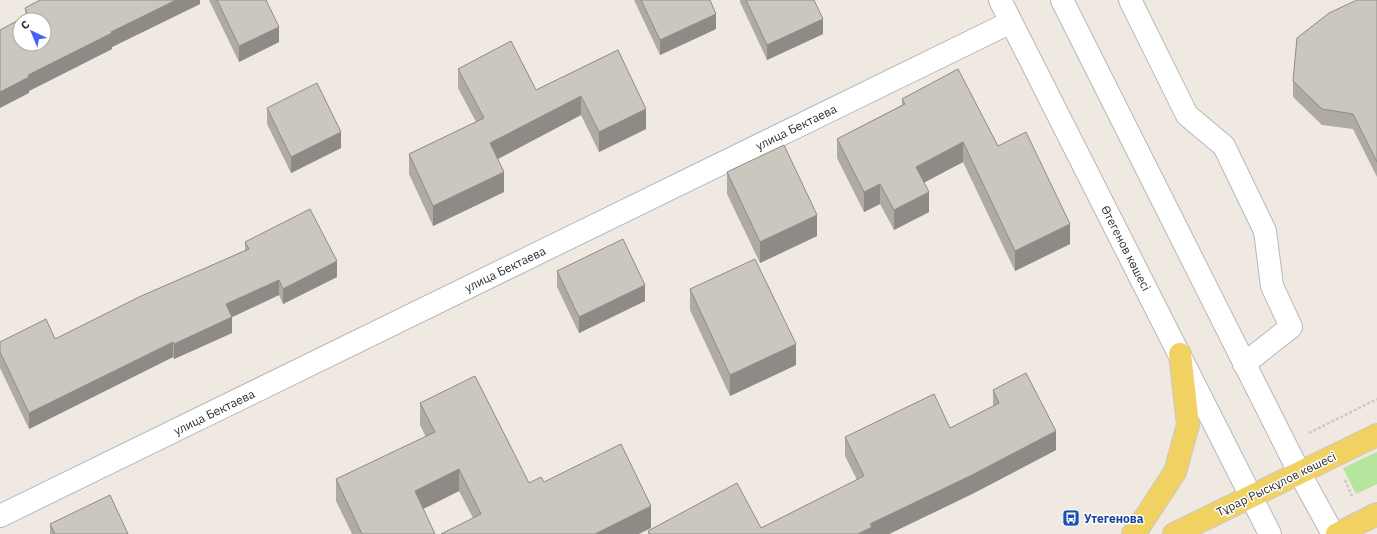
<svg xmlns="http://www.w3.org/2000/svg" width="1377" height="534" viewBox="0 0 1377 534" font-family="'IBM Plex Sans',sans-serif">
  <rect width="100%" height="100%" fill="#efe9e1"/>
  <polygon fill="#b6e59e" points="1377,452 1377,484 1356,494 1343,468"/>
  <g fill="none" stroke-linecap="round" stroke-linejoin="round">
    <g stroke="#b4b7c1" stroke-width="24">
      <g id="street">
        <polyline points="1130,0 1187,115 1224,146 1265,231 1272,286 1291,327 1244,364"/>
        <polyline points="0,516 1011,22"/>
      </g>
    </g>
    <g stroke="#b4b7c1" stroke-width="24">
      <g id="secondary">
        <polyline points="1000,0 1270,534"/>
        <polyline points="1062,0 1299,472 1333,534"/>
      </g>
    </g>
    <g stroke="#c9c9c9" stroke-width="24">
      <g id="primary">
        <polyline points="1133,534 1139,527 1175,472 1188,425 1180,354"/>
        <polyline points="1174,534 1377,435"/>
        <polyline points="1337,534 1377,514"/>
      </g>
    </g>
    <g stroke="#c9c9c9" stroke-width="2.5" stroke-dasharray="3 2" stroke-linecap="butt">
      <polyline points="1309,433 1377,399"/>
      <polyline points="1345,480 1352,496"/>
    </g>
    <use href="#street" stroke="#fff" stroke-width="22"/>
    <use href="#secondary" stroke="#fff" stroke-width="22"/>
    <use href="#primary" stroke="#f2d163" stroke-width="22"/>
  </g>
  <g fill="#afaba4">
    <polygon points="200,0 200,4 112,47 112,49 29,91 29,93 25,8"/>
    <polygon points="209,0 266,0 279,42 239,62"/>
    <polygon points="634,0 710,0 716,29 660,55"/>
    <polygon points="740,0 814,0 823,34 767,60 740,2"/>
    <polygon points="1377,0 1377,177 1353,129 1322,125 1293,97 1293,81"/>
    <polygon points="618,50 646,129 599,152 581,115 498,159 504,192 433,226 409,174 409,154 476,122 458,88 458,69 536,90"/>
    <polygon points="902,99 998,146 1070,244 1015,271 963,162 924,182 929,212 894,230 880,204 864,212 837,158 837,139 902,105"/>
    <polygon points="267,108 341,148 291,173 267,124"/>
    <polygon points="727,172 817,236 760,263 727,194"/>
    <polygon points="245,242 337,277 283,304 279,295 232,317 232,333 174,359 173,357 29,429 0,368 0,342 55,339 245,250"/>
    <polygon points="557,271 645,301 579,333 557,287"/>
    <polygon points="690,289 796,365 730,396 690,310"/>
    <polygon points="993,390 1056,450 972,494 889,534 648,534 648,531 761,528 857,480 845,456 845,437 950,428 993,407"/>
    <polygon points="420,403 529,483 544,482 651,528 473,518 459,491 423,509 435,534 352,534 336,501 336,479 426,437 420,425"/>
    <polygon points="50,524 128,534 50,534"/>
  </g>
  <g fill="#8e8b86">
    <polygon points="176,0 200,0 200,4 112,47 112,49 29,91 29,93 0,108 0,92 28,75 111,32"/>
    <polygon points="716,14 716,29 660,55 660,40"/>
    <polygon points="823,19 823,34 767,60 767,45"/>
    <polygon points="279,27 279,42 239,62 239,46"/>
    <polygon points="581,96 581,115 490,163 490,143"/>
    <polygon points="646,109 646,129 599,152 599,132"/>
    <polygon points="341,132 341,148 291,173 291,157"/>
    <polygon points="963,142 963,162 916,187 916,167"/>
    <polygon points="504,172 504,192 433,226 433,206"/>
    <polygon points="880,184 880,204 864,212 864,192"/>
    <polygon points="929,192 929,212 894,230 894,210"/>
    <polygon points="817,215 817,236 760,263 760,242"/>
    <polygon points="1070,224 1070,244 1015,271 1015,251"/>
    <polygon points="337,261 337,277 283,304 283,289"/>
    <polygon points="279,280 279,295 226,320 226,304"/>
    <polygon points="645,285 645,301 579,333 579,317"/>
    <polygon points="232,317 232,333 174,359 174,344"/>
    <polygon points="173,342 173,357 29,429 29,413"/>
    <polygon points="796,344 796,365 730,396 730,375"/>
    <polygon points="1056,431 1056,450 972,494 889,534 858,534 870,524"/>
    <polygon points="459,469 459,491 415,513 415,491"/>
    <polygon points="651,506 651,528 639,534 595,534"/>
  </g>
  <g fill="#cbc7bf" stroke="#8e8b86" fill-rule="evenodd">
    <path d="M40 0H176L111 32 112 33 28 75 29 77 0 92V30L28 15 25 8ZM20 20H44V44H20Z"/>
    <polygon points="217,0 266,0 279,27 239,46"/>
    <polygon points="641,0 710,0 716,14 660,40"/>
    <polygon points="746,0 814,0 823,19 767,45"/>
    <polygon points="1357,0 1377,0 1377,162 1353,114 1322,109 1293,81 1297,38 1329,13"/>
    <polygon points="511,41 536,90 618,50 646,109 599,132 581,96 490,143 504,172 433,206 409,154 484,118 458,69"/>
    <polygon points="958,69 998,146 1026,132 1070,224 1015,251 963,142 916,167 929,192 894,210 880,184 864,192 837,139 905,104 902,99"/>
    <polygon points="317,83 341,132 291,157 267,108"/>
    <polygon points="784,145 817,215 760,242 727,172"/>
    <polygon points="310,209 337,261 283,289 279,280 226,304 232,317 174,344 173,342 29,413 0,352 0,342 46,319 55,339 139,297 249,249 245,242"/>
    <polygon points="623,239 645,285 579,317 557,271"/>
    <polygon points="755,259 796,344 730,375 690,289"/>
    <polygon points="1026,373 1056,431 972,475 870,524 872,527 858,534 650,534 648,531 737,483 761,528 864,476 845,437 934,394 950,428 999,403 993,390"/>
    <polygon points="475,376 529,483 541,477 544,482 621,444 651,506 595,534 441,534 481,514 459,469 415,491 435,534 362,534 336,479 435,432 420,403"/>
    <polygon points="110,495 128,534 55,534 50,524"/>
  </g>
  <defs>
    <g id="bus-square" transform="scale(0.9)"><rect x="-9" y="-9" width="18" height="18" rx="4" fill="#1a4fb4" stroke="#fff"/><path d="M-5-6H5V4H4V6H2V4H-2V6H-4V4H-5ZM-3.5-4V0h7V-4ZM-3.5 1.2v1.5H-2V1.2ZM2 1.2v1.5H3.5V1.2Z" fill="#fff"/></g>
  </defs>
  <g fill-rule="evenodd">
    <use href="#bus-square" x="1071" y="518"/>
  </g>
  <g text-anchor="middle" dominant-baseline="central" stroke-width="3" stroke-linejoin="round" paint-order="stroke">
    <g font-size="12" fill="#2e2e2e" stroke="#fff">
      <text transform="translate(796 127) rotate(-26)">улица Бектаева</text>
      <text transform="translate(1126 248) rotate(63)">Өтегенов көшесі</text>
      <text transform="translate(505 269) rotate(-26)">улица Бектаева</text>
      <text transform="translate(214 412) rotate(-26)">улица Бектаева</text>
      <text transform="translate(1276 484) rotate(-26)">Тұрар Рыскұлов көшесі</text>
    </g>
    <g font-size="12" font-weight="bold" fill="#164399" stroke="#fff" text-anchor="start">
      <text x="1084" y="518">Утегенова</text>
    </g>
  </g>
  <g transform="translate(32 32) rotate(316)"><circle r="19" fill="#ffffff" stroke="#ababab"/>
  <path d="M0-3L7 15L0 10L-7 15Z" fill="#4264fb"/>
  <text y="-6" font-size="11" font-weight="bold" text-anchor="middle" fill="#2e2e2e">С</text>
  </g>
</svg>
